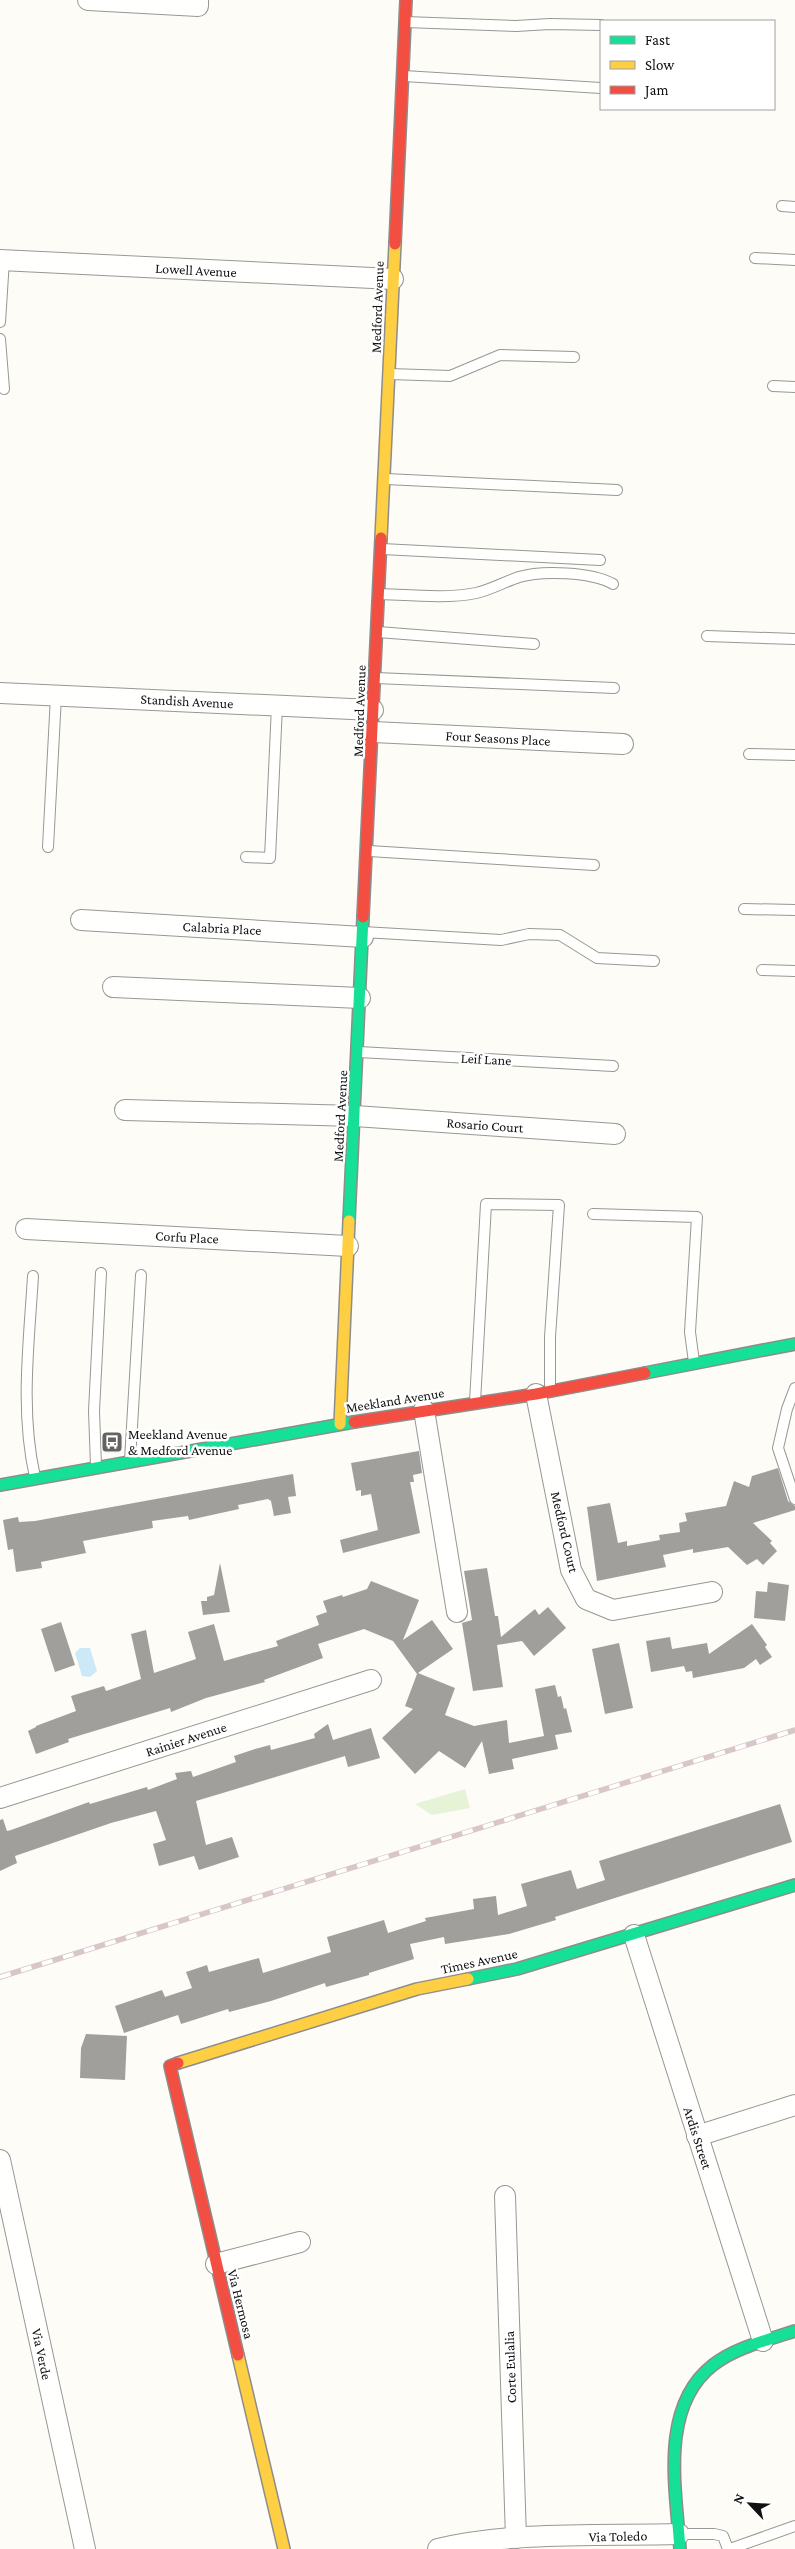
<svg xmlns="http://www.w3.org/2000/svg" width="795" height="2549" viewBox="0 0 795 2549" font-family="'Crimson Pro',serif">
  <rect width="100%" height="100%" fill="#fdfcf7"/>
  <polygon fill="#e7f3d7" points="465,1789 470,1808 432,1815 415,1804"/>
  <polygon fill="#cde8f7" points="80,1648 90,1648 97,1671 90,1677 82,1676 75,1653"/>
  <g fill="#a19f9c">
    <polygon points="419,1451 422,1473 413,1475 414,1482 410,1482 420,1533 343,1553 340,1540 378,1530 371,1494 361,1496 361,1490 356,1491 351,1463"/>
    <polygon points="778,1468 788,1501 795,1506 795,1510 753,1523 772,1541 770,1543 777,1551 763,1565 757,1559 747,1565 728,1547 693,1553 693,1549 663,1555 666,1567 597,1581 587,1507 610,1503 618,1543 627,1541 627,1546 660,1540 659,1535 680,1532 679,1523 687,1521 685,1513 726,1506 734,1481 749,1487 752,1476"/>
    <polygon points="293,1474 296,1496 288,1497 291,1513 274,1516 271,1501 268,1499 238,1505 239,1509 189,1520 188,1516 152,1521 153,1528 83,1541 86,1553 41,1562 42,1568 16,1572 13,1549 8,1550 3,1520 18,1517 19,1522 35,1521"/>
    <polygon points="220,1563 230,1612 203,1615 201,1601 207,1601 207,1597 214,1595"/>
    <polygon points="487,1568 495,1616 498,1616 501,1637 535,1609 539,1615 548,1607 566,1628 534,1656 522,1641 497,1645 503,1687 473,1691 462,1623 472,1620 464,1571"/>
    <polygon points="371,1581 419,1600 403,1640 432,1620 453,1649 418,1673 455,1688 445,1715 474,1726 507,1720 509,1743 544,1736 535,1689 555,1685 558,1697 561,1696 564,1709 566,1708 572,1732 555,1735 558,1749 512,1759 514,1769 489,1774 482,1741 465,1768 439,1751 415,1774 382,1738 413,1709 405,1706 417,1674 393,1641 364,1629 318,1644 323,1658 264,1680 265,1682 206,1698 171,1712 170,1708 68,1739 69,1742 36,1754 28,1731 36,1727 36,1726 76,1711 71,1696 104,1686 106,1691 141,1679 131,1634 146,1630 154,1673 196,1659 188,1632 214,1624 224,1661 278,1646 276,1641 319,1625 316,1616 327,1612 323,1601 342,1595 343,1597 367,1589"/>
    <polygon points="768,1582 789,1585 785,1621 754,1618 756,1591 767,1592"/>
    <polygon points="61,1622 75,1665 55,1672 41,1629"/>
    <polygon points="752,1624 767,1645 765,1647 772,1657 760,1665 756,1659 744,1668 693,1678 692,1671 686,1672 684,1666 651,1672 646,1641 670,1637 672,1649 707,1643 709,1654"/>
    <polygon points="619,1643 633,1708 605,1714 592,1649"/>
    <polygon points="328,1724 333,1740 371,1728 380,1758 348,1767 345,1756 196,1801 206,1845 232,1837 239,1857 199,1870 194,1856 159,1866 153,1844 166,1840 156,1811 111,1823 15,1856 17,1863 0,1871 0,1820 3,1819 7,1831 11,1830 89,1802 90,1804 147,1787 148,1790 177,1779 175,1773 191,1771 193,1777 236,1762 234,1756 255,1749 270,1745 271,1750 315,1738 314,1734"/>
    <polygon points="780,1804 792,1842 555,1917 556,1920 509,1934 445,1944 444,1937 410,1944 414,1959 369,1973 369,1975 326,1987 325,1983 271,2001 229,2012 228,2009 181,2024 178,2015 124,2033 115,2006 162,1990 165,1997 192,1988 186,1972 207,1965 209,1972 259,1958 263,1973 331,1952 327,1937 384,1920 388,1933 426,1921 425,1918 474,1909 473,1899 496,1896 498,1915 527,1906 521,1884 571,1870 577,1889 605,1880 599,1861"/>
    <polygon points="86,2034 127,2036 125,2080 80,2078 81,2048"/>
  </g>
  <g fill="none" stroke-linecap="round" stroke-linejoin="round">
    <g stroke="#979795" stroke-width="12">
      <g id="lane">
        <polyline points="405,22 516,26 550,24 601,25"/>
        <polyline points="404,76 601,88"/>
        <polyline points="782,206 795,207"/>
        <polyline points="755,258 795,260"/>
        <polyline points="0,322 4,260"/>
        <polyline points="0,339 4,389"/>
        <polyline points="390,374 450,376 500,355 574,357"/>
        <polyline points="773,386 795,387"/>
        <polyline points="386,479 617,490"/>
        <polyline points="382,549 600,560"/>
        <path d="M380 594C408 595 449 599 476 593 490 590 504 582 519 577 542 570 592 572 613 584"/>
        <polyline points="378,632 534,644"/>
        <polyline points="707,636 795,639"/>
        <polyline points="376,678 614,688"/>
        <polyline points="749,754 795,755"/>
        <polyline points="48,847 56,696"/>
        <polyline points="369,851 594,865"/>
        <polyline points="246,857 270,858 277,706"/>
        <polyline points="744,909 795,910"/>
        <polyline points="363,932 501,940 529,934 560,935 597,958 654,961"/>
        <polyline points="762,970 795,971"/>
        <polyline points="359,1052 613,1066"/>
        <polyline points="593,1214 697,1217 690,1332 694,1362"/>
        <path d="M33 1276C29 1343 20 1411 35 1477"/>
        <polyline points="795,1388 787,1409 778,1448 795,1499"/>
        <polyline points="475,1402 486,1204 559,1205 550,1337 550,1389"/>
        <polyline points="130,1460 141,1275"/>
        <polyline points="96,1466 94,1411 101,1273"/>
        <polyline points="680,2534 714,2534 723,2536 728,2549"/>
        <polyline points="730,2549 795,2526"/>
      </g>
    </g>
    <g stroke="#979795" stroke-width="22">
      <g id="street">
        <polyline points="88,0 198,6 198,0"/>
        <polyline points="0,260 393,279"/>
        <polyline points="0,693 373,710"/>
        <polyline points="373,732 623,744"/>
        <polyline points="81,920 363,937"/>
        <polyline points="113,987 360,998"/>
        <polyline points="125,1110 355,1116 615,1134"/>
        <polyline points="26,1229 348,1246"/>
        <polyline points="536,1394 571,1570 586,1599 613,1610 712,1592"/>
        <polyline points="424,1410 457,1612"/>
        <polyline points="0,1798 371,1680"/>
        <polyline points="634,1935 763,2341"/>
        <polyline points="697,2136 795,2105"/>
        <polyline points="0,2160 85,2549"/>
        <polyline points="505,2196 516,2538"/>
        <polyline points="216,2264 300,2242"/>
        <path d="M438 2549C516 2531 599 2536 679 2534"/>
      </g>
    </g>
    <g stroke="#8e8d8b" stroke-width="14">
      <g id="fast">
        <polyline points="349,1221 363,917"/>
        <polyline points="645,1373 795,1344"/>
        <polyline points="0,1485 354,1422"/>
        <polyline points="468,1979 517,1969 795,1885"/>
        <path d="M680 2549C676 2489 659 2407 713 2365 736 2347 768 2340 795 2331"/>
      </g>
    </g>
    <g stroke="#8e8d8b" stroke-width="14">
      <g id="slow">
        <polyline points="381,538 395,244"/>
        <polyline points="340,1424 349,1221"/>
        <polyline points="178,2063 417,1989 468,1979"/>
        <polyline points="238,2355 284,2549"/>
      </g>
    </g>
    <g stroke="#8e8d8b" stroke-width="14">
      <g id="jam">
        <polyline points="395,244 406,0"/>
        <polyline points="363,917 381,538"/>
        <polyline points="354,1422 536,1394 645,1373"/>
        <polyline points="178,2063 170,2066 238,2355"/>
      </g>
    </g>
    <use href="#lane" stroke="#fffffe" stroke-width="10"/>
    <use href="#street" stroke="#fffffe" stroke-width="20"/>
    <use href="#fast" stroke="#16e098" stroke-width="11"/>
    <use href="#slow" stroke="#ffcf43" stroke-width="11"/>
    <use href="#jam" stroke="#f24e42" stroke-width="11"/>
    <g stroke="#d9c6c7" stroke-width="5.5">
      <polyline id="rail" points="0,1977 795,1730"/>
    </g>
    <use href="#rail" stroke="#fff" stroke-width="4" stroke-dasharray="11" stroke-linecap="butt"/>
  </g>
  <defs>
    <g id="bus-square" transform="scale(1.125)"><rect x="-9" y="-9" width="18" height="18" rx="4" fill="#646362" stroke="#fff"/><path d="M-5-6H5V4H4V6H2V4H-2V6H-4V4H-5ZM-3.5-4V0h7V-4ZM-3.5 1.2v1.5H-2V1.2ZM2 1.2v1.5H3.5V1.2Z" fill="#fff"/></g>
  </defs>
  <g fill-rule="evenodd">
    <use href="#bus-square" x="112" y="1442"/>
  </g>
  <g text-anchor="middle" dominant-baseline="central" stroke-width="5" stroke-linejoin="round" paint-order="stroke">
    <g font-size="14" fill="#111" stroke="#fff">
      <text transform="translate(196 270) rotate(3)">Lowell Avenue</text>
      <text transform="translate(377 307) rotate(-88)">Medford Avenue</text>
      <text transform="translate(187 701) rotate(3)">Standish Avenue</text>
      <text transform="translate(359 711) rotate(-88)">Medford Avenue</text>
      <text transform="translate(498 738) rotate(3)">Four Seasons Place</text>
      <text transform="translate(222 928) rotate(3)">Calabria Place</text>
      <text transform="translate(486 1059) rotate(3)">Leif Lane</text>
      <text transform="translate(340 1116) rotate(-87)">Medford Avenue</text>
      <text transform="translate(485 1125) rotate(4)">Rosario Court</text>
      <text transform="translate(187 1237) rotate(3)">Corfu Place</text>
      <text transform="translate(395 1400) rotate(-9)">Meekland Avenue</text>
      <text transform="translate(565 1532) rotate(77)">Medford Court</text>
      <text transform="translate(186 1739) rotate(-18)">Rainier Avenue</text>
      <text transform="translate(479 1961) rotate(-12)">Times Avenue</text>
      <text transform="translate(698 2138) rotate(72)">Ardis Street</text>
      <text transform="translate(241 2304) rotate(76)">Via Hermosa</text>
      <text transform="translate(42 2354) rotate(78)">Via Verde</text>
      <text transform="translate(510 2367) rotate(-92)">Corte Eulalia</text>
      <text transform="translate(618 2536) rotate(-1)">Via Toledo</text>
    </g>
    <g font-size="14" fill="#111" stroke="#fff" text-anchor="start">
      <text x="128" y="1434">Meekland Avenue<tspan x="128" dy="16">&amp; Medford Avenue</tspan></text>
    </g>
  </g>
  <rect x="600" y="20" width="175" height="90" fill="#ffffff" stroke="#a0a0a0"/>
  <rect x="610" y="36" width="25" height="8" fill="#16e098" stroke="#a0a0a0"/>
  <text x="645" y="45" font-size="15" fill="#111111">Fast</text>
  <rect x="610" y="61" width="25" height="8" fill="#ffcf43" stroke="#a0a0a0"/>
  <text x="645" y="70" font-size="15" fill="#111111">Slow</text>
  <rect x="610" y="86" width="25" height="8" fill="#f24e42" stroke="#a0a0a0"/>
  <text x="645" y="95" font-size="15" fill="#111111">Jam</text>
  <g transform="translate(750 2504) rotate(295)" stroke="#ffffff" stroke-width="4" paint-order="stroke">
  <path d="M0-4L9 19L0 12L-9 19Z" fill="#111111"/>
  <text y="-8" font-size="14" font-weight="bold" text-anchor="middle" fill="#111111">N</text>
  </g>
</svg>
